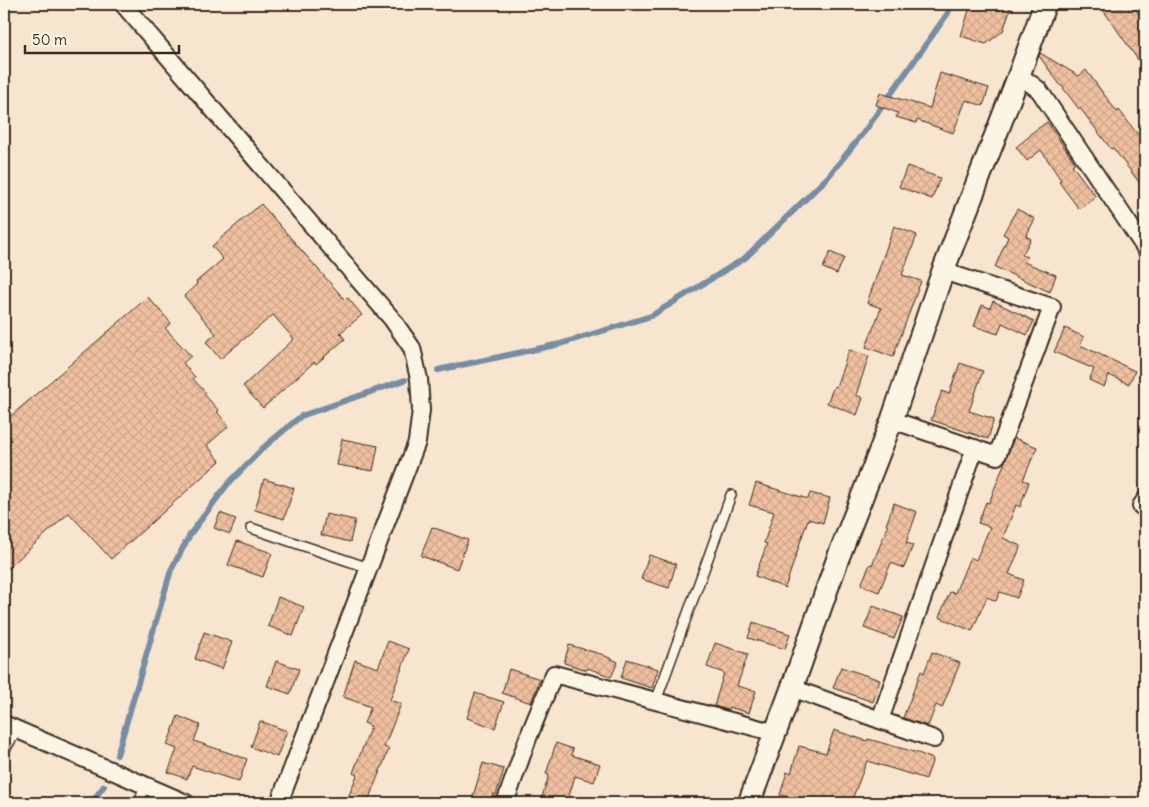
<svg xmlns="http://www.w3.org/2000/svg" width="1149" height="807" viewBox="0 0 1149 807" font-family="Delius,sans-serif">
  <defs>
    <pattern id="building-cross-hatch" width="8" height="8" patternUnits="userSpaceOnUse" patternTransform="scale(1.25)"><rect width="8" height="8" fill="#efc09f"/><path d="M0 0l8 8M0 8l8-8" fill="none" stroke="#cea588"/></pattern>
  </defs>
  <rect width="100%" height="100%" fill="#f8e5d0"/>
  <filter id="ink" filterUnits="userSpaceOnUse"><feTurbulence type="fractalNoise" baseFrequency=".02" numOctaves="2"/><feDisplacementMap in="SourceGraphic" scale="10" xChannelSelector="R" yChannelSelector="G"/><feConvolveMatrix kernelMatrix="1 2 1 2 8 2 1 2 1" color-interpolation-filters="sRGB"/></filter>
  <g filter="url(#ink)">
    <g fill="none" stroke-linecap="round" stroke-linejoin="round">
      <g stroke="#768da2" stroke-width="6">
        <polyline points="438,370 560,344 651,316 745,258 828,177 864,132 948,13 951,4"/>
        <polyline points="117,755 171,570 191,533 227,485 263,448 301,416 405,380"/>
        <polyline points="91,803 104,786"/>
      </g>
    </g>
    <g fill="url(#building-cross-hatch)" stroke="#3b2a1e">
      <polygon points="971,4 1012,4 1003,31 986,44 961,36"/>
      <polygon points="1099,4 1132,4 1145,23 1145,70"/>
      <polygon points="1040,53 1079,76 1086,70 1117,112 1119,110 1145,144 1145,190 1113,148 1111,149 1080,108 1079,109 1063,88 1064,87 1061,86 1039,56"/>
      <polygon points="940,73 989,88 983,106 966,100 953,133 917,120 916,123 896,117 898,113 876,105 880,93 930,108"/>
      <polygon points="1047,122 1075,163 1072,165 1096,197 1079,209 1059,182 1061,180 1041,150 1027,161 1016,147 1031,135 1030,134"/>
      <polygon points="907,166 940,178 932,199 899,187"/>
      <polygon points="261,204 345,300 348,298 362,315 340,333 345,339 316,364 314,362 263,408 243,386 294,339 273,315 220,359 206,342 216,334 184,296 197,284 196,282 223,259 212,246"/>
      <polygon points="1017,209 1035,219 1026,236 1031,239 1022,255 1027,257 1024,262 1056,275 1050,292 995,267 1008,237 1003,234"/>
      <polygon points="894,226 917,235 902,275 921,281 893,357 866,347 881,308 867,303"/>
      <polygon points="830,252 844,258 837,274 823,268"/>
      <polygon points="148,297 171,323 165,328 191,356 183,363 195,377 193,379 206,393 204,394 219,411 217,412 229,426 207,445 220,461 111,559 69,513 4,572 4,422"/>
      <polygon points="993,301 1034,321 1027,335 1002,323 998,334 974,326 982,305 990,308"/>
      <polygon points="1065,328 1084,337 1080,345 1135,371 1129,384 1109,375 1104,387 1089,380 1094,369 1054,352"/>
      <polygon points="849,350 869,356 856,395 863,398 857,415 827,403 834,386 836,387"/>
      <polygon points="960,363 983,371 969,411 994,419 988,439 931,420 942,391 949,394"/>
      <polygon points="1014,438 1037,447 1023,480 1029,482 1020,507 1016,505 1003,538 1021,546 1009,574 1024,580 1017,598 1000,592 996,601 987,597 972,631 939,617 950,592 955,593 970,557 976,560 990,527 978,523 986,502 989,503"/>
      <polygon points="342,439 378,446 373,471 337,465"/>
      <polygon points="264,479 294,488 284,519 255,510"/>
      <polygon points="756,483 808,499 810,493 830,498 823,523 808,519 785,588 755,576 767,544 764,543 774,512 749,505"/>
      <polygon points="894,503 917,512 906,543 913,545 904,568 891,563 879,592 861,585 870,564 872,565 888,526 886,525"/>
      <polygon points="220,513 236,519 230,534 214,528"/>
      <polygon points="326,514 355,520 350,542 321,535"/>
      <polygon points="432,527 468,540 457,569 421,556"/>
      <polygon points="237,541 272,553 263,577 228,565"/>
      <polygon points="649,555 676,564 669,588 641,579"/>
      <polygon points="278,597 304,607 293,636 268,626"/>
      <polygon points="873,606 903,617 894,639 864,628"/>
      <polygon points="753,622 790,634 785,649 748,638"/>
      <polygon points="204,632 232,642 222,669 195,659"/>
      <polygon points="388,641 409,649 390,700 401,704 384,747 389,749 367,803 346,803 357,775 353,773 371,726 364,723 371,707 343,697 355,660 378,668"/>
      <polygon points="715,643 748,654 737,686 756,691 749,713 729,707 728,710 714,706 724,673 707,667"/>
      <polygon points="569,645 601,654 618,662 611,677 588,668 587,670 564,663"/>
      <polygon points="932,652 960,663 942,708 936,705 928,726 903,718 921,671 924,673"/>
      <polygon points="627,659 658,669 652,688 621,678"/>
      <polygon points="276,661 299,669 290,694 267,686"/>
      <polygon points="841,667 880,680 873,702 833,688"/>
      <polygon points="509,669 540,679 531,703 502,693"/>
      <polygon points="475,693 504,702 495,728 467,718"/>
      <polygon points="178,716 200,725 194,741 247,759 239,782 192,766 187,779 168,772 177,749 167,745"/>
      <polygon points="260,721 287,731 277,757 251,747"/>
      <polygon points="834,730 867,741 868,739 918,753 933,759 926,779 867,761 851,802 840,798 838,803 809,803 780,795 787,772 791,773 799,746 826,753"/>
      <polygon points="556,743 573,749 571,755 600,764 594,782 575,776 567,803 540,803 549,775 546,774"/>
      <polygon points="483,763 504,769 496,795 493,794 489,803 471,803"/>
    </g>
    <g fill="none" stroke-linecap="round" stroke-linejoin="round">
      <g stroke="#3b2a1e" stroke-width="12">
        <g id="service">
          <polyline points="251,528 369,568"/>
          <polyline points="656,701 731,495"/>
          <polyline points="4,751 17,730"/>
          <polyline points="139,803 145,786"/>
        </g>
      </g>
      <g stroke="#3b2a1e" stroke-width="20">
        <g id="minor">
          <polyline points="123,4 392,319 412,348 419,379 421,410 417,442 279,803"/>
          <polyline points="1019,75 1039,90 1145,248"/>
          <polyline points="892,420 997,456 1052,307 943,271"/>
          <polyline points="1141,506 1145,500"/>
          <polyline points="792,688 880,720 975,448"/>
          <polyline points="880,720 934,739"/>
          <polyline points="4,724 186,803"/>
          <polyline points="505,803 528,738 554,674 776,733"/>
        </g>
      </g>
      <g stroke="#3b2a1e" stroke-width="25">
        <polyline id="tertiary" points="749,803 792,688 838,558 892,420 943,271 1019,75 1045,4"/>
      </g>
      <use href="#service" stroke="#fcf5e5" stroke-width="9"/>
      <use href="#minor" stroke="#fcf5e5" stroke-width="16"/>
      <use href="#tertiary" stroke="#fcf5e5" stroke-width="21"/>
    </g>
  </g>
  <rect width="1149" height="807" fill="none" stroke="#fcf5e5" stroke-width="20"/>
  <rect x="10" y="10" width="1129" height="787" fill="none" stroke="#3b2a1e" stroke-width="2" filter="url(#ink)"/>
  <path d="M25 45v8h154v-8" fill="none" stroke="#3b2a1e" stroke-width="2.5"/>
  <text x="32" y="45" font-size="15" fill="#3b2a1e" stroke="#fcf5e5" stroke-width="4" paint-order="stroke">50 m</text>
</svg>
